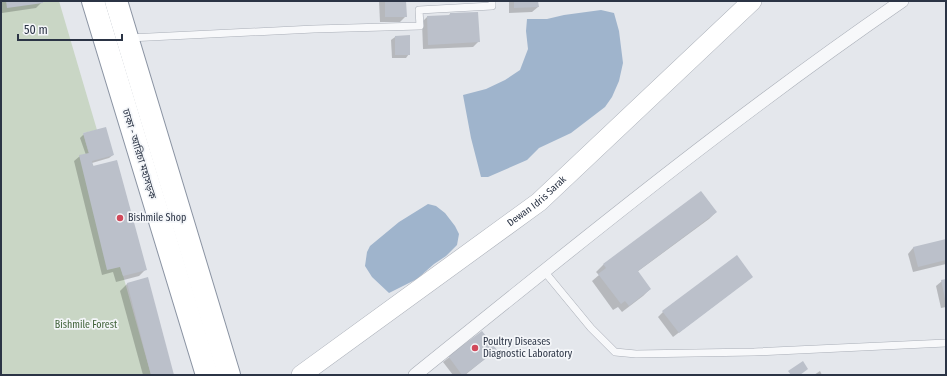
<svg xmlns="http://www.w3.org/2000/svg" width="947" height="376" viewBox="0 0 947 376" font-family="'Fira Sans Condensed','Noto Sans Bengali',sans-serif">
  <rect width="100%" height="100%" fill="#e4e7ec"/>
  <polygon fill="#c9d6c5" points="1,1 59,1 97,130 83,133 151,375 1,375"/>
  <g fill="#9fb4cc">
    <polygon points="601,10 614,13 619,31 623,63 619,81 612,97 605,107 571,133 539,148 527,160 488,177 481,177 471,138 463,95 486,89 505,80 520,70 528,49 526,31 527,19 547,19 564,15"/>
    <polygon points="428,204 436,206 445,213 455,226 459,234 457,245 446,256 434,264 417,279 389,293 372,277 365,266 367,252 370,246 399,222"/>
  </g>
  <g fill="#0003">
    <polygon points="1,1 42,1 42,2 36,8 2,13"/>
    <polygon points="379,1 405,1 406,16 400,22 380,22"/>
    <polygon points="509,1 537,1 538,7 532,12 509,13"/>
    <polygon points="450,14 479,41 473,47 423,49 422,22 427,17 448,16"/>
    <polygon points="395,37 409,54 406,58 392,58 391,40"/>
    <polygon points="84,134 113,155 109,158 92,163 146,269 139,276 116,282 113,272 102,275 74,161 80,156 86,155 80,138"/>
    <polygon points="701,192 716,212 709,219 637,272 650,289 643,296 622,312 618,307 613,310 592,281 599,275 596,272 603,265"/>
    <polygon points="946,240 946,264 913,272 908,254 913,248"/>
    <polygon points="752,277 673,337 658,317 663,312"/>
    <polygon points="147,278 173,375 143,375 120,291 127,284"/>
    <polygon points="946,280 946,307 941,308 936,286 942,281"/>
    <polygon points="482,332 496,350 465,375 453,375 443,362"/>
    <polygon points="820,371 822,375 814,375"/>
  </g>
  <g fill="#bbc0ca">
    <polygon points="6,1 43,1 43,3 7,8"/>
    <polygon points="385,1 406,1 407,17 385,17"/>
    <polygon points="514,1 538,1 539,7 514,8"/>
    <polygon points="478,12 480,42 428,45 427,16 450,15 450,13"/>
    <polygon points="410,35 410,55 395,55 395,36"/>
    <polygon points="106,127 114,155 92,161 93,166 117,160 147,270 123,276 120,267 107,270 79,155 89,153 83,133"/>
    <polygon points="701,191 717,212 638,271 651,289 629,306 625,301 621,304 598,274 606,268 603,264"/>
    <polygon points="946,239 946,260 918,267 913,247"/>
    <polygon points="737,255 753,277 679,333 662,311"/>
    <polygon points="148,277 174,375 151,375 127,283"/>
    <polygon points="946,279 946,299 945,299 941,280"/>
    <polygon points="482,331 497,350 464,375 462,375 448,356"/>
    <polygon points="803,361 808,369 800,375 791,375 788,371"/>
  </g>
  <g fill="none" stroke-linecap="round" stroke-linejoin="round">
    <g stroke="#a9aeb7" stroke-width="8">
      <g id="lane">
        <polyline points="129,38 314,29 420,26 419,10 492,6 492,1"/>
        <polyline points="544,271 591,328 615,352 636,354 754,352 946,343"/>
      </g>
    </g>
    <g stroke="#a9aeb7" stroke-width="14">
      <path id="street" d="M415 375C574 247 733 117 902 1"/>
    </g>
    <g stroke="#a9aeb7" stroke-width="20">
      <g id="secondary">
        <path id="s1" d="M301 375 539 202 752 1"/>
      </g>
    </g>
    <g stroke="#8b94a3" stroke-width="24">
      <g id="highway">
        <polyline points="93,1 207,375"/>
        <polyline points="116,1 229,375"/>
      </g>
    </g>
    <use href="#lane" stroke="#f7f8fa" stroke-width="7"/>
    <use href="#street" stroke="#f7f8fa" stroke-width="13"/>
    <use href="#secondary" stroke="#fff" stroke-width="19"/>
    <use href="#highway" stroke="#fff" stroke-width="22"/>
  </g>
  <g fill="#d1495b" stroke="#f4f6f9" stroke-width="1.5">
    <circle cx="120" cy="218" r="4"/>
    <circle cx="475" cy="348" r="4"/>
  </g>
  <g text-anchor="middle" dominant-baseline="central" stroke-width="3.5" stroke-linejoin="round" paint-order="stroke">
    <g font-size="10" fill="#2b3445" stroke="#f4f6f9">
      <text transform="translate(139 154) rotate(73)">ঢাকা - আরিচা মহাসড়ক</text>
      <text stroke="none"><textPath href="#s1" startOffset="293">Dewan Idris Sarak</textPath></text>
    </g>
    <g font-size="10" fill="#2b3445" stroke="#f4f6f9" text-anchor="start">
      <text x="128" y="218">Bishmile Shop</text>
      <text x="483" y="342">Poultry Diseases<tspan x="483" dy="12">Diagnostic Laboratory</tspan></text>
    </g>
    <g font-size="10" fill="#3f6138" stroke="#f4f6f9">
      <text x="86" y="325">Bishmile Forest</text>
    </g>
  </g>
  <rect width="947" height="376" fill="none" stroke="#2b3445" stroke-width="4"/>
  <path d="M18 34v6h104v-6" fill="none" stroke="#2b3445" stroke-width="2"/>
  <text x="24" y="34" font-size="12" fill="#2b3445" stroke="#f4f6f9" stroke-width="3" paint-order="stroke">50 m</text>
</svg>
